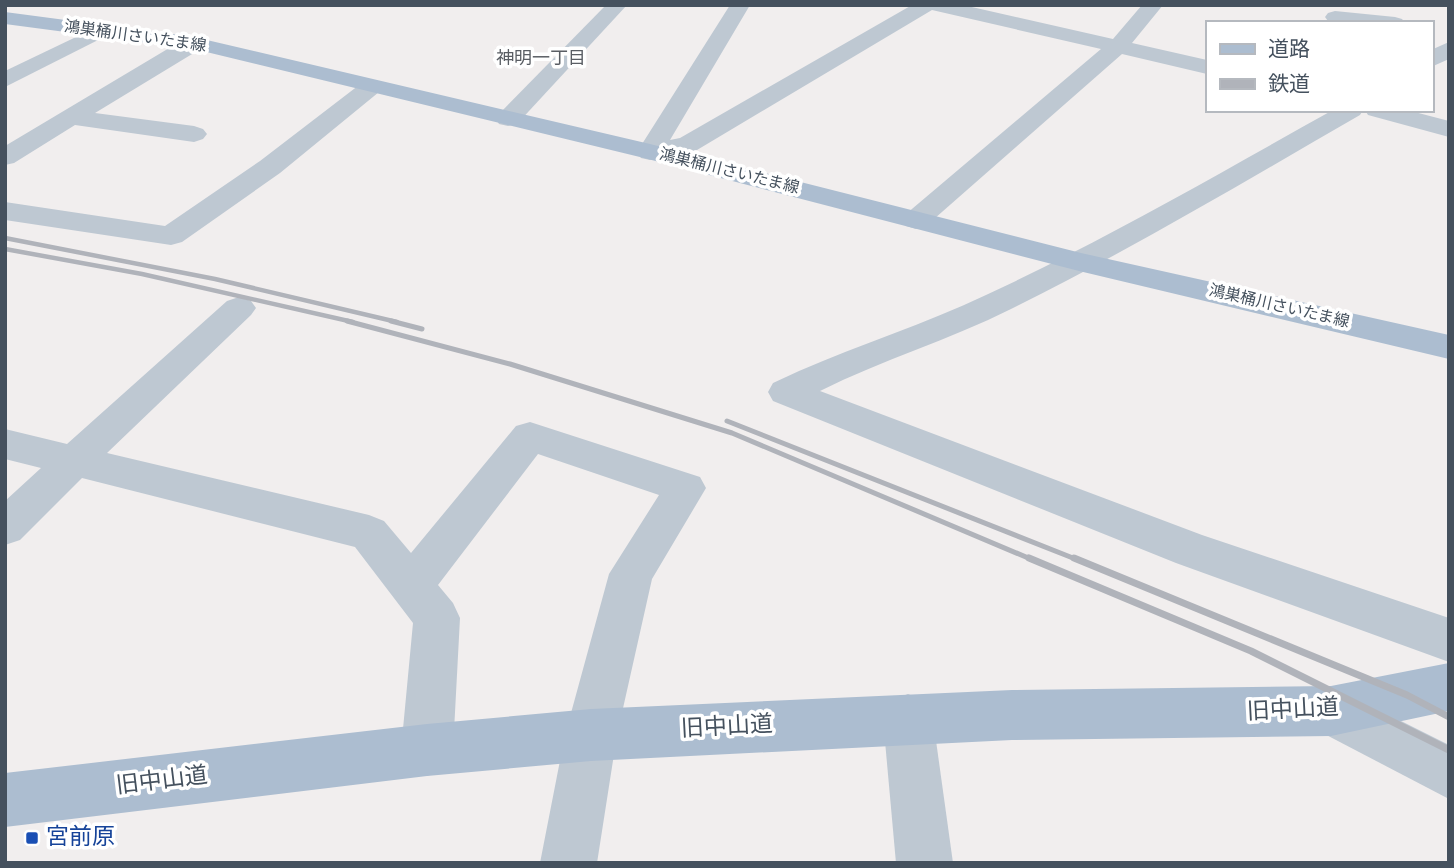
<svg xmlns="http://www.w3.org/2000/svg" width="1454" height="868" viewBox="0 0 1454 868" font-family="Overpass,'Noto Sans JP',sans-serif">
  <rect width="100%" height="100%" fill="#f1eeee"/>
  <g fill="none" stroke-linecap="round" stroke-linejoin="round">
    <g fill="#bec8d2" fill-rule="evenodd">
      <polygon points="606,5 627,5 517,124 508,126 499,124 496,119 499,114"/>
      <polygon points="730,5 750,5 670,140 680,138 912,5 963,5 1113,39 1142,5 1163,5 1132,43 1207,60 1207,74 1122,54 926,226 916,229 906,226 901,220 906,214 1101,49 932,10 697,150 650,160 641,158 637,152"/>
      <polygon points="1335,11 1395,17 1402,19 1405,23 1328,21 1325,17 1328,13"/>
      <polygon points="99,26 106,28 110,32 106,36 5,87 5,71"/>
      <polygon points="194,37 202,38 205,43 202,48 95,113 194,126 203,129 207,134 203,139 194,142 75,125 14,163 5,165 5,146 186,38"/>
      <polygon points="1449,42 1449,59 1431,67 1431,50"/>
      <polygon points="371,80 379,82 383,87 379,92 280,173 182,242 171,245 5,220 5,202 165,226 260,161 363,82"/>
      <path d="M1333 110H1363L1360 115C1244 182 1130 250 1011 309 949 340 882 360 820 391L1202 535 1449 618V662L1176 563 773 401 768 392 773 383 799 371C861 344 925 324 986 295 1105 240 1218 174 1333 110Z"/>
      <polygon points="1365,110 1407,110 1449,121 1449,137 1368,115"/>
      <polygon points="239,297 251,301 256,308 251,315 107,453 369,515 384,521 411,553 516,426 530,422 700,477 706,488 652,579 617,735 597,863 540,863 565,735 609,574 659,495 538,454 438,585 453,603 460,618 453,750 445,768 427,776 409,768 401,750 413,623 355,547 82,478 20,540 5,545 5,501 41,468 5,459 5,429 67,444 227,301"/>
      <polygon points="1331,686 1449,745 1449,799 1313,728 1306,711 1313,694"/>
      <polygon points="908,694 926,701 933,719 953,863 896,863 883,719 890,701"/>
    </g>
    <g fill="#acbdd0" fill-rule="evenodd">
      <polygon points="5,12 194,37 650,144 1081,253 1449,335 1449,359 1079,271 644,158 194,49 5,24"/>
      <polygon points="1449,663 1449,711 1331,736 1012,740 591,761 427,776 5,827 5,773 427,724 591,709 1012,690 1331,686"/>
    </g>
    <g stroke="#b0b3ba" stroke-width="4.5">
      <polyline points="5,238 215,279 397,322"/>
      <polyline points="5,249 142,274 353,322"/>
    </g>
    <g stroke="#b0b3ba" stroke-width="5">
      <polyline points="347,321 510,364 732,433 1033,560"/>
      <polyline points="391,321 422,329"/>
      <polyline points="727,421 1078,560"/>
    </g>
    <g stroke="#b0b3ba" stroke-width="7">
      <polyline points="1029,558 1251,651 1449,750"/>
      <polyline points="1074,558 1407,695 1449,717"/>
    </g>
  </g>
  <rect fill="#1a4fb4" stroke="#fff" stroke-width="2.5" x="25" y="831" width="14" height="14" rx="3.5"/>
  <g text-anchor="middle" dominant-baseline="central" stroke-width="7" stroke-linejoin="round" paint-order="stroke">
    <g font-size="16" fill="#45515e" stroke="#fff">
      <text transform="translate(135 37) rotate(8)">鴻巣桶川さいたま線</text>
      <text transform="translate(729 172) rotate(14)">鴻巣桶川さいたま線</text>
      <text transform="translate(1279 307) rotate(13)">鴻巣桶川さいたま線</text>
    </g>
    <g font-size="18" fill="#5a5e64" stroke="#fff">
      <text x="541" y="59">神明一丁目</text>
    </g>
    <g font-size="23" fill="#45515e" stroke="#fff">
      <text transform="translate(1293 711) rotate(-3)">旧中山道</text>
      <text transform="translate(727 728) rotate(-3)">旧中山道</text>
      <text transform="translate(162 782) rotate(-7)">旧中山道</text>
    </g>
    <g font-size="23" fill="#164399" stroke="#fff" text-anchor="start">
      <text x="46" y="838">宮前原</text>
    </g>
  </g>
  <rect width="1454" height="868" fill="none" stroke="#45515e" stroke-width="14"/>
  <rect x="1206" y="21" width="228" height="91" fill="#ffffff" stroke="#b5b9bf" stroke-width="2"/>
  <rect x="1220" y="44" width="35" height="10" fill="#acbdd0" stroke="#b5b9bf" stroke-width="2"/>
  <text x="1268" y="56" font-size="21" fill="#45515e">道路</text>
  <rect x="1220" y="79" width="35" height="10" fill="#b0b3ba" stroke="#b5b9bf" stroke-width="2"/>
  <text x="1268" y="91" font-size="21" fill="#45515e">鉄道</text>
</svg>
